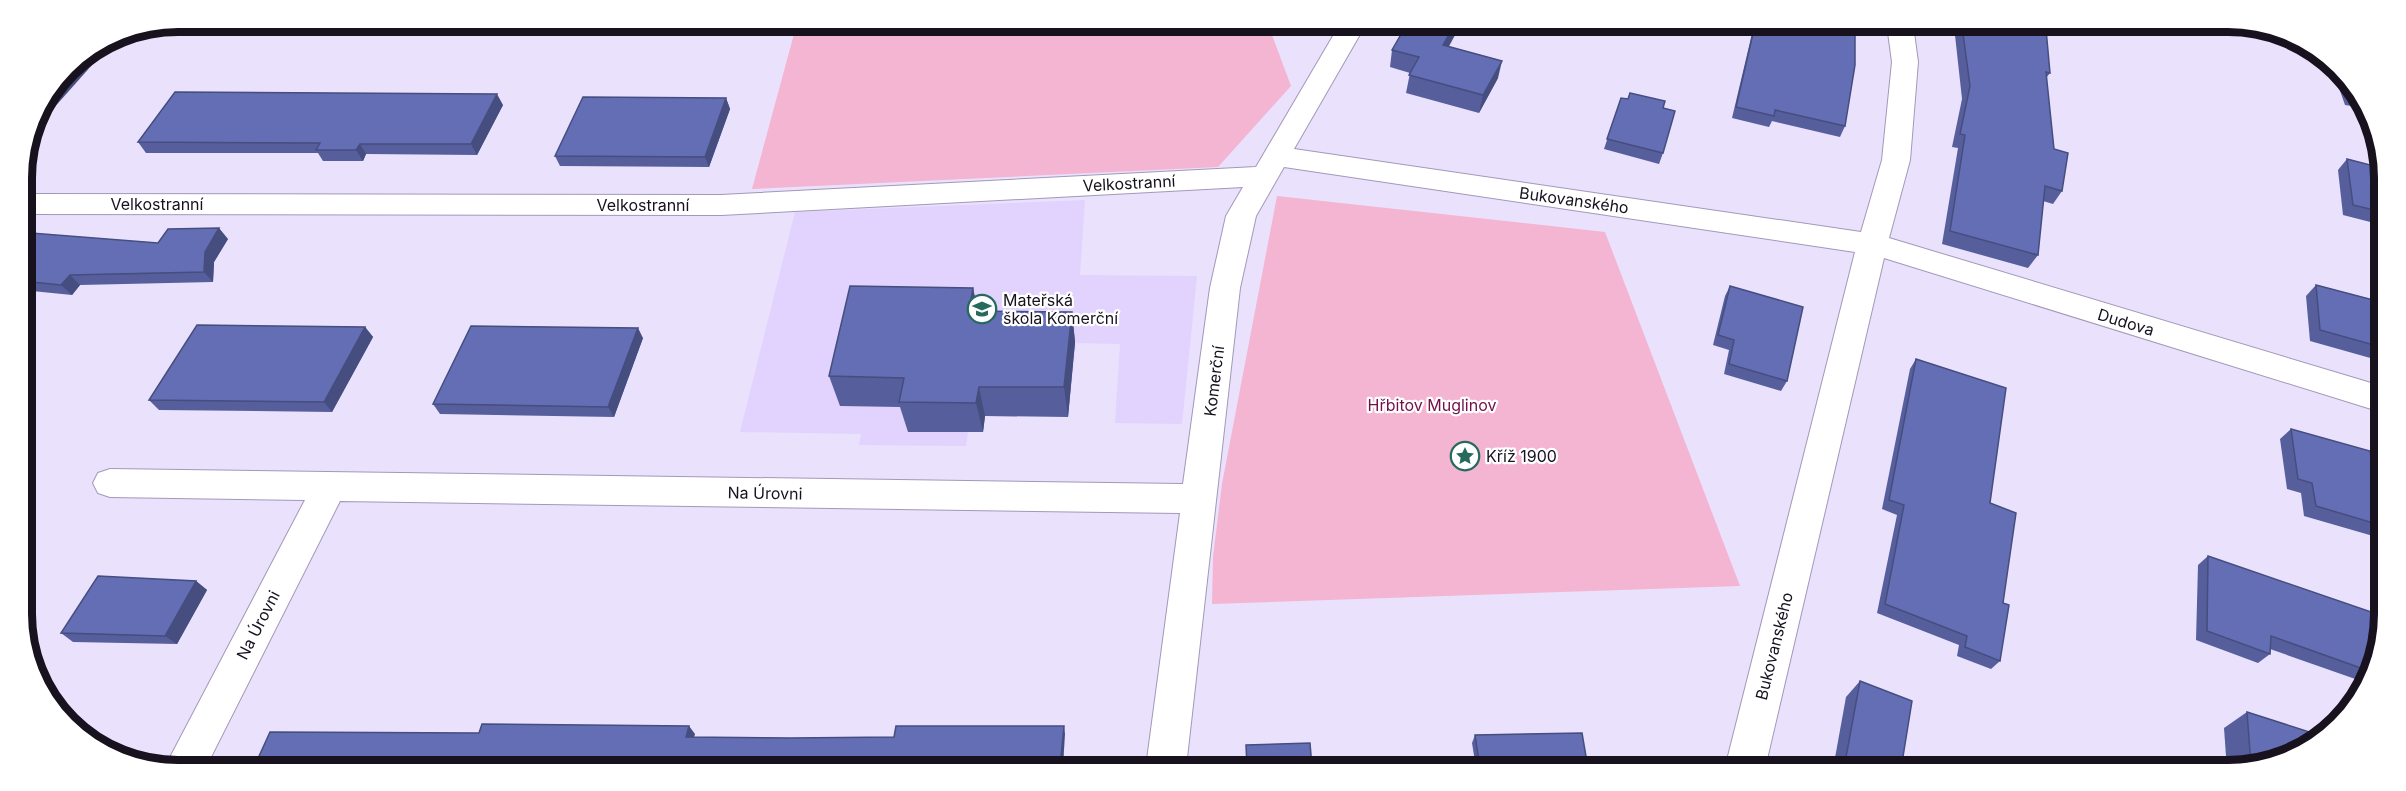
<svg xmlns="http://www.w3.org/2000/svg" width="2406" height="791" viewBox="0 0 2406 791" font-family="Inter,sans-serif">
  <rect width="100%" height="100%" fill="#eae1fd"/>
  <polygon fill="#e1d3fd" points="1085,200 1080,275 1197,276 1182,424 1115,423 1120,344 1076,343 1068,417 985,416 983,432 968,432 966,446 859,445 861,434 740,432 795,212"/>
  <g fill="#f3b5d1">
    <polygon points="797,23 1268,24 1291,86 1218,167 752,189"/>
    <polygon points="1277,196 1605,232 1740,586 1212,604 1213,557 1222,484"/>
  </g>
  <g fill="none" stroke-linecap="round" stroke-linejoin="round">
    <g stroke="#a398b8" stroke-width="2">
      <polygon id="minor" points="1340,24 1366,24 1294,149 1861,232 1882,160 1892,62 1887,25 1913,25 1918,62 1910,160 1889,238 2381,386 2381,412 1884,258 1765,768 1725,768 1855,252 1284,167 1256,216 1240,288 1186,767 1146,767 1180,513 340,501 207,765 166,765 305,500 110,497 98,493 93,483 98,473 110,469 1183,484 1210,288 1226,216 1243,187 721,215 22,214 21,194 721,195 1256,167"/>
    </g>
    <use href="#minor" fill="#fff" fill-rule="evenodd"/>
  </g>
  <g fill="#565f9c">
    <polygon points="1754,25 1790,25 1798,27 1798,25 1855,25 1845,126 1840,137 1772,121 1769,127 1732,118"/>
    <polygon points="1954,26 2027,26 2050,73 2046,78 2054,149 2062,191 2053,204 2043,201 2038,255 2028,268 1942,244 1958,148 1952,147 1962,99"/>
    <polygon points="1449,47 1498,78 1479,113 1406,93 1410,73 1390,67 1392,50"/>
    <polygon points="2331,65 2346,74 2363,108 2345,105"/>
    <polygon points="726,98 730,109 709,167 560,166 555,156"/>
    <polygon points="1621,98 1663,108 1663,153 1659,164 1604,149"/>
    <polygon points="503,105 477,155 366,154 363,161 323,161 318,153 146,153 138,142"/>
    <polygon points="2347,159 2382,168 2382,225 2343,215 2338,170"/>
    <polygon points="228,239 214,262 213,282 80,285 72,295 22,290 22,243 158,243"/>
    <polygon points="2316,285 2381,302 2381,361 2310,341 2306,296"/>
    <polygon points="1730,286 1787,381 1781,391 1724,374 1729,350 1713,345 1725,296"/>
    <polygon points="973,288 978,311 1072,312 1075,342 1068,417 985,416 983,432 908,432 900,407 840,406 829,376"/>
    <polygon points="365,327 373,337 332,412 159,410 149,400"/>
    <polygon points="643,338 614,417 440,414 433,404"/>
    <polygon points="1916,359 1990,503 2003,603 2000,661 1991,669 1957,656 1959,645 1877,613 1897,515 1882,509 1910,369"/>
    <polygon points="2291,429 2375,484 2380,485 2380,538 2304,516 2301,493 2287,489 2280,439"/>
    <polygon points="2208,556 2380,655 2365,687 2361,685 2361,681 2270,649 2270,654 2258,663 2196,640 2198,565"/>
    <polygon points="196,581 207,590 177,644 73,642 61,633"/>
    <polygon points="1860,681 1901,769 1833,769 1846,697"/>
    <polygon points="2247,712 2325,737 2239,770 2227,770 2224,728"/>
    <polygon points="1475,735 1588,768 1476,768 1472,743"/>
    <polygon points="2053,760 2134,769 2044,769 2043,768"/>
  </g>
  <g fill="#464d7f">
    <polygon points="1455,24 1461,24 1440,63 1443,45"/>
    <polygon points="114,35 116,38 28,137 33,117 52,89 80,58"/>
    <polygon points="1502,61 1498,78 1479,113 1483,95"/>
    <polygon points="497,94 503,105 477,155 471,144"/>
    <polygon points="726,98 730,109 709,167 705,157"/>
    <polygon points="360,144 366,154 363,161 356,150"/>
    <polygon points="219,228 228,239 214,262 213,282 204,272 205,252"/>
    <polygon points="70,275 80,285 72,295 61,285"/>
    <polygon points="973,288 979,318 969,311"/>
    <polygon points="1072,312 1075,342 1068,417 1064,387"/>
    <polygon points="365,327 373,337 332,412 324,402"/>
    <polygon points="638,328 643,338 614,417 608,407"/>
    <polygon points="979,387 985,416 983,432 976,403"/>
    <polygon points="196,581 207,590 177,644 165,636"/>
    <polygon points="689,726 695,734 692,745 686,737"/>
    <polygon points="1064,726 1065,734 1063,767 1060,767"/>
  </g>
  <g fill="#646eb5" stroke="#464d7f" stroke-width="1.5">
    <polygon points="1407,24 1455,24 1443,45 1502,61 1483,95 1409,75 1419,57 1392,50"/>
    <polygon points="1755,25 1790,25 1804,28 1803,25 1855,25 1855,65 1845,126 1775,110 1774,116 1736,107"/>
    <polygon points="1962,26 2027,26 2046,29 2050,73 2046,72 2054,149 2068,153 2062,191 2045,186 2038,255 1950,231 1965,135 1960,134 1970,86"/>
    <polygon points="80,58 52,89 67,66"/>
    <polygon points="2349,81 2356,94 2354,94"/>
    <polygon points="175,92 497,94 471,144 360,144 356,150 316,150 320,143 138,142"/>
    <polygon points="1630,93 1665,101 1663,108 1675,111 1663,153 1607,139 1621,98 1628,99"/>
    <polygon points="583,97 726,98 705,157 555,156"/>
    <polygon points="2347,159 2382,168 2382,212 2353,205"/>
    <polygon points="219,228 205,252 204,272 70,275 61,285 22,281 22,243 31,233 158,243 168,229"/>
    <polygon points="2316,285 2381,302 2381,347 2320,330"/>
    <polygon points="850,286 973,288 969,311 1072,312 1064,387 979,387 976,403 899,402 904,378 829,376"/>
    <polygon points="1730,286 1803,307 1787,381 1729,364 1734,340 1718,335"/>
    <polygon points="197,325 365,327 324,402 149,400"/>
    <polygon points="471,326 638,328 608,407 433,404"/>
    <polygon points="1916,359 2006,388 1990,503 2016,513 2003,603 2009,605 2000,661 1965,647 1967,636 1885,604 1904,505 1889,500"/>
    <polygon points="2291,429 2370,451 2375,484 2380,485 2380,525 2316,506 2312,483 2298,479"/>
    <polygon points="2208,556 2380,615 2380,655 2372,672 2271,636 2270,654 2207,631"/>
    <polygon points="98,576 196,581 165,636 61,633"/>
    <polygon points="1860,681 1912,701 1901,769 1858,769 1859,762 1846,757"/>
    <polygon points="2247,712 2325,737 2251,765"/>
    <polygon points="482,724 689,726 686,737 790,738 894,737 896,726 1064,726 1060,767 255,765 270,732 479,733"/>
    <polygon points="1582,733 1588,768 1480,768 1475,735"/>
    <polygon points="1310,743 1312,767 1247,767 1246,745"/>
    <polygon points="2053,760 2133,765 2134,769 2056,769"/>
  </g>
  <defs>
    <g id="school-ring" transform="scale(1.5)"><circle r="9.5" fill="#fff" stroke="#256a5d" stroke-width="1.5"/><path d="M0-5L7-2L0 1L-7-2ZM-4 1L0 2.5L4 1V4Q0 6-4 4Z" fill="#256a5d"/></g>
    <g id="sight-ring" transform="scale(1.5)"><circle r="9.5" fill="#fff" stroke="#256a5d" stroke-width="1.5"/><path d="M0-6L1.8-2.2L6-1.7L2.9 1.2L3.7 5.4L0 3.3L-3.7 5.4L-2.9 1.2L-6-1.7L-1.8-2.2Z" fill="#256a5d"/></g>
  </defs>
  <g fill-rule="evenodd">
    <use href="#school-ring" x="982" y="309"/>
    <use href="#sight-ring" x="1465" y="456"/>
  </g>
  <g text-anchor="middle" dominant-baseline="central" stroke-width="4.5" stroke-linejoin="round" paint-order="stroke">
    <g font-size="16" fill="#17121e" stroke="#fff">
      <text transform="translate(1129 183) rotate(-3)">Velkostranní</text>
      <text transform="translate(1574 200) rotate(8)">Bukovanského</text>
      <text x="157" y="204">Velkostranní</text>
      <text x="643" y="205">Velkostranní</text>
      <text transform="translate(2126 322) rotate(17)">Dudova</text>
      <text transform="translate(1214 381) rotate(-83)">Komerční</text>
      <text transform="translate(765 493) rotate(1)">Na Úrovni</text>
      <text transform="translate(258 625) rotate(-63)">Na Úrovni</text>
      <text transform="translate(1774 646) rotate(-76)">Bukovanského</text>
    </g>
    <g font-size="16" fill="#17121e" stroke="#fff" text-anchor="start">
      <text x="1003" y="300">Mateřská<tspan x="1003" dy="18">škola Komerční</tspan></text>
      <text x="1486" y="456">Kříž 1900</text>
    </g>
    <g font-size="16" fill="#71104b" stroke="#fff">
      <text x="1432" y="405">Hřbitov Muglinov</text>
    </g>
  </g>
  <path d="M0 0H2406V791H0ZM178 32H2228A146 146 0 0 1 2374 178V614A146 146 0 0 1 2228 760H178A146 146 0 0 1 32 614V178A146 146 0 0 1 178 32Z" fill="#fff" fill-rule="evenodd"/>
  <path fill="none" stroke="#17121e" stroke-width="8" d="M178 32H2228A146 146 0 0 1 2374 178V614A146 146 0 0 1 2228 760H178A146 146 0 0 1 32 614V178A146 146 0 0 1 178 32Z"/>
</svg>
